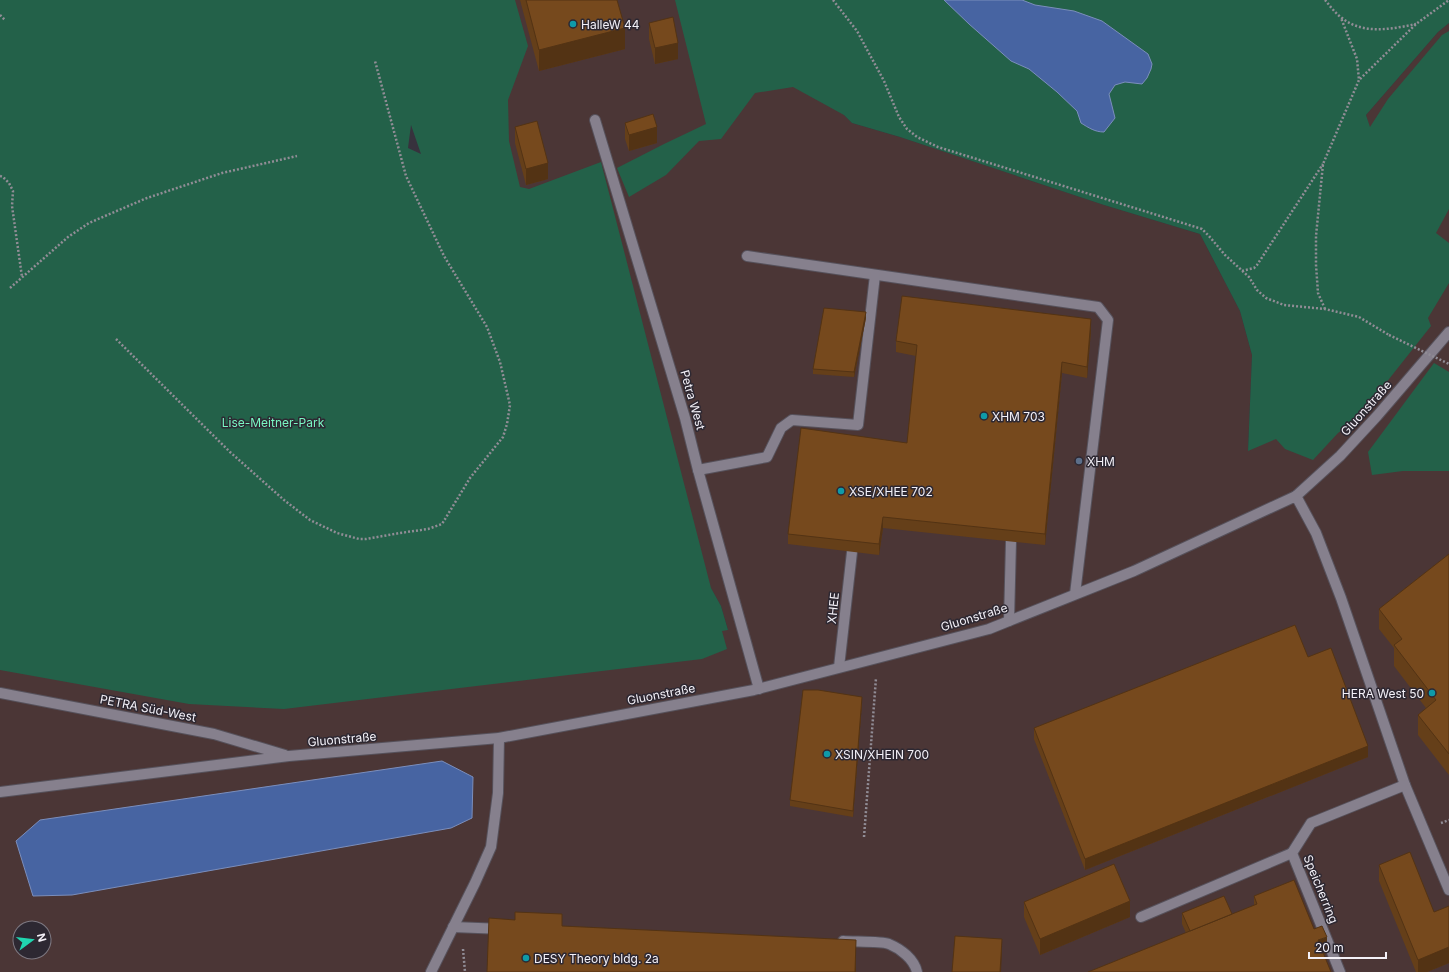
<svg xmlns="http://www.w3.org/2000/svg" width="1449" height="972" viewBox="0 0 1449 972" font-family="Inter,sans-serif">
  <rect width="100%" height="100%" fill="#37323d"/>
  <path fill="#4b3636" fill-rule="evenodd" d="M406 0H802L826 97 852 123 900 137 1104 205 1200 234 1240 311 1252 355 1248 451 1407 256 1366 115 1438 32 1449 23V972H0V608L728 630 721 606 709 585ZM20 928H44V952H20Z"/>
  <g fill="#236149" fill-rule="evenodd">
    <path d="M0 0H515L528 46 508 100 509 141 520 187 529 189 601 162 711 588 721 606 728 630 722 631 727 649 702 659 284 709 189 704 0 670ZM411 125 421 154 408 148Z"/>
    <polygon points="675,0 1449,0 1449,23 1438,32 1366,115 1370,127 1388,99 1442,35 1449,31 1449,209 1436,233 1449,243 1449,283 1428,318 1431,326 1378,393 1367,413 1338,433 1313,460 1285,449 1276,439 1248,451 1252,355 1240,311 1200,234 1104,205 900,137 852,123 844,115 793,87 755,93 721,139 699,141 666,175 629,197 617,168 664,144 706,124"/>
    <polygon points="1434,363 1449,372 1449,471 1403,471 1372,475 1368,452"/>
  </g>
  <g fill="#4764a2" stroke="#7b8ebc">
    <path d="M944 0H1022L1035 5 1074 11 1102 21 1148 54 1152 64 1151 69 1147 78 1142 84 1125 82 1115 85 1109 94 1115 118 1104 132C1095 132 1089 128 1081 123L1077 111 1057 92 1029 69 1011 61 969 24Z"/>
    <polygon points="442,761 473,777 472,818 451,828 72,895 33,896 16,841 40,820"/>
  </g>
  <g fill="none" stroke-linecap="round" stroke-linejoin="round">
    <g stroke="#56515b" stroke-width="12">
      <g id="service">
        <polyline points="595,120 685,418 698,470 759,689"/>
        <polyline points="747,256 1098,307 1108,320 1075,594"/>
        <polyline points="698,470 767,457 781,428 792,420 858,425 875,275"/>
        <polyline points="1296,496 1340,456 1377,416 1449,332"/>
        <polyline points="1009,621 1011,541"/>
        <polyline points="839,667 852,552"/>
        <polyline points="0,693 214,734 285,755"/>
        <polyline points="0,792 289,756 499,738 754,690 989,629 1134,571 1296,496 1316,533 1341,598 1405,785 1449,890"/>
        <polyline points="1141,917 1292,853"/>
        <polyline points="453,927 503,929"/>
        <path d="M843 941C853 942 881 941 889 944 901 949 914 959 917 972"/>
        <polyline points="431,972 475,883 491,847 498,793 499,738"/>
        <polyline points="1340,972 1292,853 1311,823 1405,785"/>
      </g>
    </g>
    <g stroke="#918d96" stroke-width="2.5" stroke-dasharray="2 2" stroke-linecap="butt">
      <polyline points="833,0 857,31 884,81 899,117 907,129 917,137 938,147 1202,229 1209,236 1225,255 1249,277 1257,290 1266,298 1284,305 1325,309 1359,317 1389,335"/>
      <path d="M1325 0C1330 6 1335 13 1342 18 1363 35 1392 29 1416 24"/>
      <polyline points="0,15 5,20"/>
      <polyline points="1360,79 1416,24 1449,0"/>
      <polyline points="0,176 3,177 9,183 13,191 12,206 22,277"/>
      <polyline points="1242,271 1254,268 1257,265 1323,164"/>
      <polyline points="10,288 68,237 89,223 112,213 147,198 222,173 297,156"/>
      <polyline points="1325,309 1318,293 1316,265 1316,236 1323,164 1359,80 1357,59 1341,18"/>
      <polyline points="116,339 230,452 284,500 310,520 337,533 359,539 366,539 400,533 428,529 442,524 470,478 503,437 507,424 510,405 500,362 487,327 444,256 406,176 375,61"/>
      <polyline points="1441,823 1449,820"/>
      <polyline points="864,837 876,678"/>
      <polyline points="463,949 465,972"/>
    </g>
    <use href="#service" stroke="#86808d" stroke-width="10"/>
    <polyline stroke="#918d96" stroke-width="2.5" stroke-dasharray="2 2" stroke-linecap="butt" points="1389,335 1449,364"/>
  </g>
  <g fill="#653f19">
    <polygon points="520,0 617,0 625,49 539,71"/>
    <polygon points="649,23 678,59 655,64 649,39"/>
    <polygon points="625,123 657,143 629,151 625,139"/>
    <polygon points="515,127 548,179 526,185 515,143"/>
    <polygon points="866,318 854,377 813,374 813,369"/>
    <polygon points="1091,330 1087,378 1062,373 1045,545 883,528 879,555 788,544 788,534 907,443 916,356 896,352 896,341"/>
    <polygon points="1449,554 1449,775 1418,735 1418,715 1426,708 1394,666 1394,648 1379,629 1379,609"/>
    <polygon points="1308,657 1368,757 1085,870 1034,739 1034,728"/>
    <polygon points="862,702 853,817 790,806 790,800"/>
    <polygon points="1379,865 1449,963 1427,972 1416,972 1379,881"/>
    <polygon points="1254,896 1314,929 1327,953 1323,954 1186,933 1182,924 1182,913 1232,914 1254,906"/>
    <polygon points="1024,902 1130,917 1040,955 1024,917"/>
  </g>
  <g fill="#533314">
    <polygon points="625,28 625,49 539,71 539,50"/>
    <polygon points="678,43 678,59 655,64 655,48"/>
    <polygon points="657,127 657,143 629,151 629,135"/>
    <polygon points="548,163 548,179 526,185 526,169"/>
    <polygon points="866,312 866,318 854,377 854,372"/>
    <polygon points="1091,319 1091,330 1087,378 1087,367"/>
    <polygon points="1062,362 1062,373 1045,545 1045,534"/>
    <polygon points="883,517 883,528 879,555 879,544"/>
    <polygon points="862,697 862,702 853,817 853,811"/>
    <polygon points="1368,746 1368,757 1085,870 1085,859"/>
    <polygon points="1130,901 1130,917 1040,955 1040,939"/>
    <polygon points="1327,937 1327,953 1318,956 1318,940"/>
    <polygon points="1002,939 1002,950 1001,972 1000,972"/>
    <polygon points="856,940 856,972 855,972"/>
    <polygon points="1449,947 1449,963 1427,972 1418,972 1418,960"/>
  </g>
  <g fill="#76491d" stroke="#533314">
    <polygon points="526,0 617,0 625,28 539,50"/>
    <polygon points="673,17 678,43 655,48 649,23"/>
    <polygon points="653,114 657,127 629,135 625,123"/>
    <polygon points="537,121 548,163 526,169 515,127"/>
    <polygon points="902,296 1091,319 1087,367 1062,362 1045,534 883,517 879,544 788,534 801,428 907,443 917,345 896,341"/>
    <polygon points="824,308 866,312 854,372 813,369"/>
    <polygon points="1449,554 1449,754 1418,715 1436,700 1394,645 1402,639 1379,609"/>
    <polygon points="1295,625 1308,657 1331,648 1368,746 1085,859 1034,728"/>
    <polygon points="803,690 818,690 862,697 853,811 790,800"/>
    <polygon points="1410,852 1434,912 1449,906 1449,947 1418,960 1379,865"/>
    <polygon points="1114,864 1130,901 1040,939 1024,902"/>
    <polygon points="1294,880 1314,929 1322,926 1327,937 1318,940 1331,972 1088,972 1257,904 1254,896"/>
    <polygon points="1224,896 1232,914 1190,931 1182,913"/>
    <polygon points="515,912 562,914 562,926 856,940 855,972 487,972 489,918 515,920"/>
    <polygon points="955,936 1002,939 1000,972 952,972"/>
  </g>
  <g fill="#0f9aa8" stroke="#2d2832" stroke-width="1.5">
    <circle cx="573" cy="24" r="4"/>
    <circle cx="984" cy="416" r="4"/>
    <circle cx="841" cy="491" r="4"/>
    <circle cx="1432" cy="693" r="4"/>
    <circle cx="827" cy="754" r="4"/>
    <circle cx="526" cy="958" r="4"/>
  </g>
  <circle fill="#5c6f8a" stroke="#2d2832" stroke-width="1.5" cx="1079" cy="461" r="4"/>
  <g text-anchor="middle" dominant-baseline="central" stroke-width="3" stroke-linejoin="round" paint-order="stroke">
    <g font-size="12" fill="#f4f1f8" stroke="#2d2832" text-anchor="start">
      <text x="581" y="24">HalleW 44</text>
      <text x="992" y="416">XHM 703</text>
      <text x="1087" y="461">XHM</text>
      <text x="849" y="491">XSE/XHEE 702</text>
      <text x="1424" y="693" text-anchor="end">HERA West 50</text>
      <text x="835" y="754">XSIN/XHEIN 700</text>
      <text x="534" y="958">DESY Theory bldg. 2a</text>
    </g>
    <g font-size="12" fill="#f4f1f8" stroke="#2d2832">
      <text transform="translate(693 400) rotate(74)">Petra West</text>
      <text transform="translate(1366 408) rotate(-48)">Gluonstraße</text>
      <text transform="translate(833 608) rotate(-84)">XHEE</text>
      <text transform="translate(974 617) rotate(-17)">Gluonstraße</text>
      <text transform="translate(661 694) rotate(-11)">Gluonstraße</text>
      <text transform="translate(148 708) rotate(11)">PETRA Süd-West</text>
      <text transform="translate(342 739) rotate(-5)">Gluonstraße</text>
      <text transform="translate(1321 889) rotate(68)">Speicherring</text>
    </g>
    <g font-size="12" fill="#79f7c3" stroke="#2d2832">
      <text x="273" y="422">Lise-Meitner-Park</text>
    </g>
  </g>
  <g transform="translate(32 940) rotate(75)"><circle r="19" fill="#2d2832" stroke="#7d7881"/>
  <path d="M0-3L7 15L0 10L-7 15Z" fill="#20d5b0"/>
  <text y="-6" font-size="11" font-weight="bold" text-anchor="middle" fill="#f4f1f8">N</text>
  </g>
  <path d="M1309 952v6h77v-6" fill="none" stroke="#f4f1f8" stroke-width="2"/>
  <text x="1315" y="952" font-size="12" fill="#f4f1f8" stroke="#2d2832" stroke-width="3" paint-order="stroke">20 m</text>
</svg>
